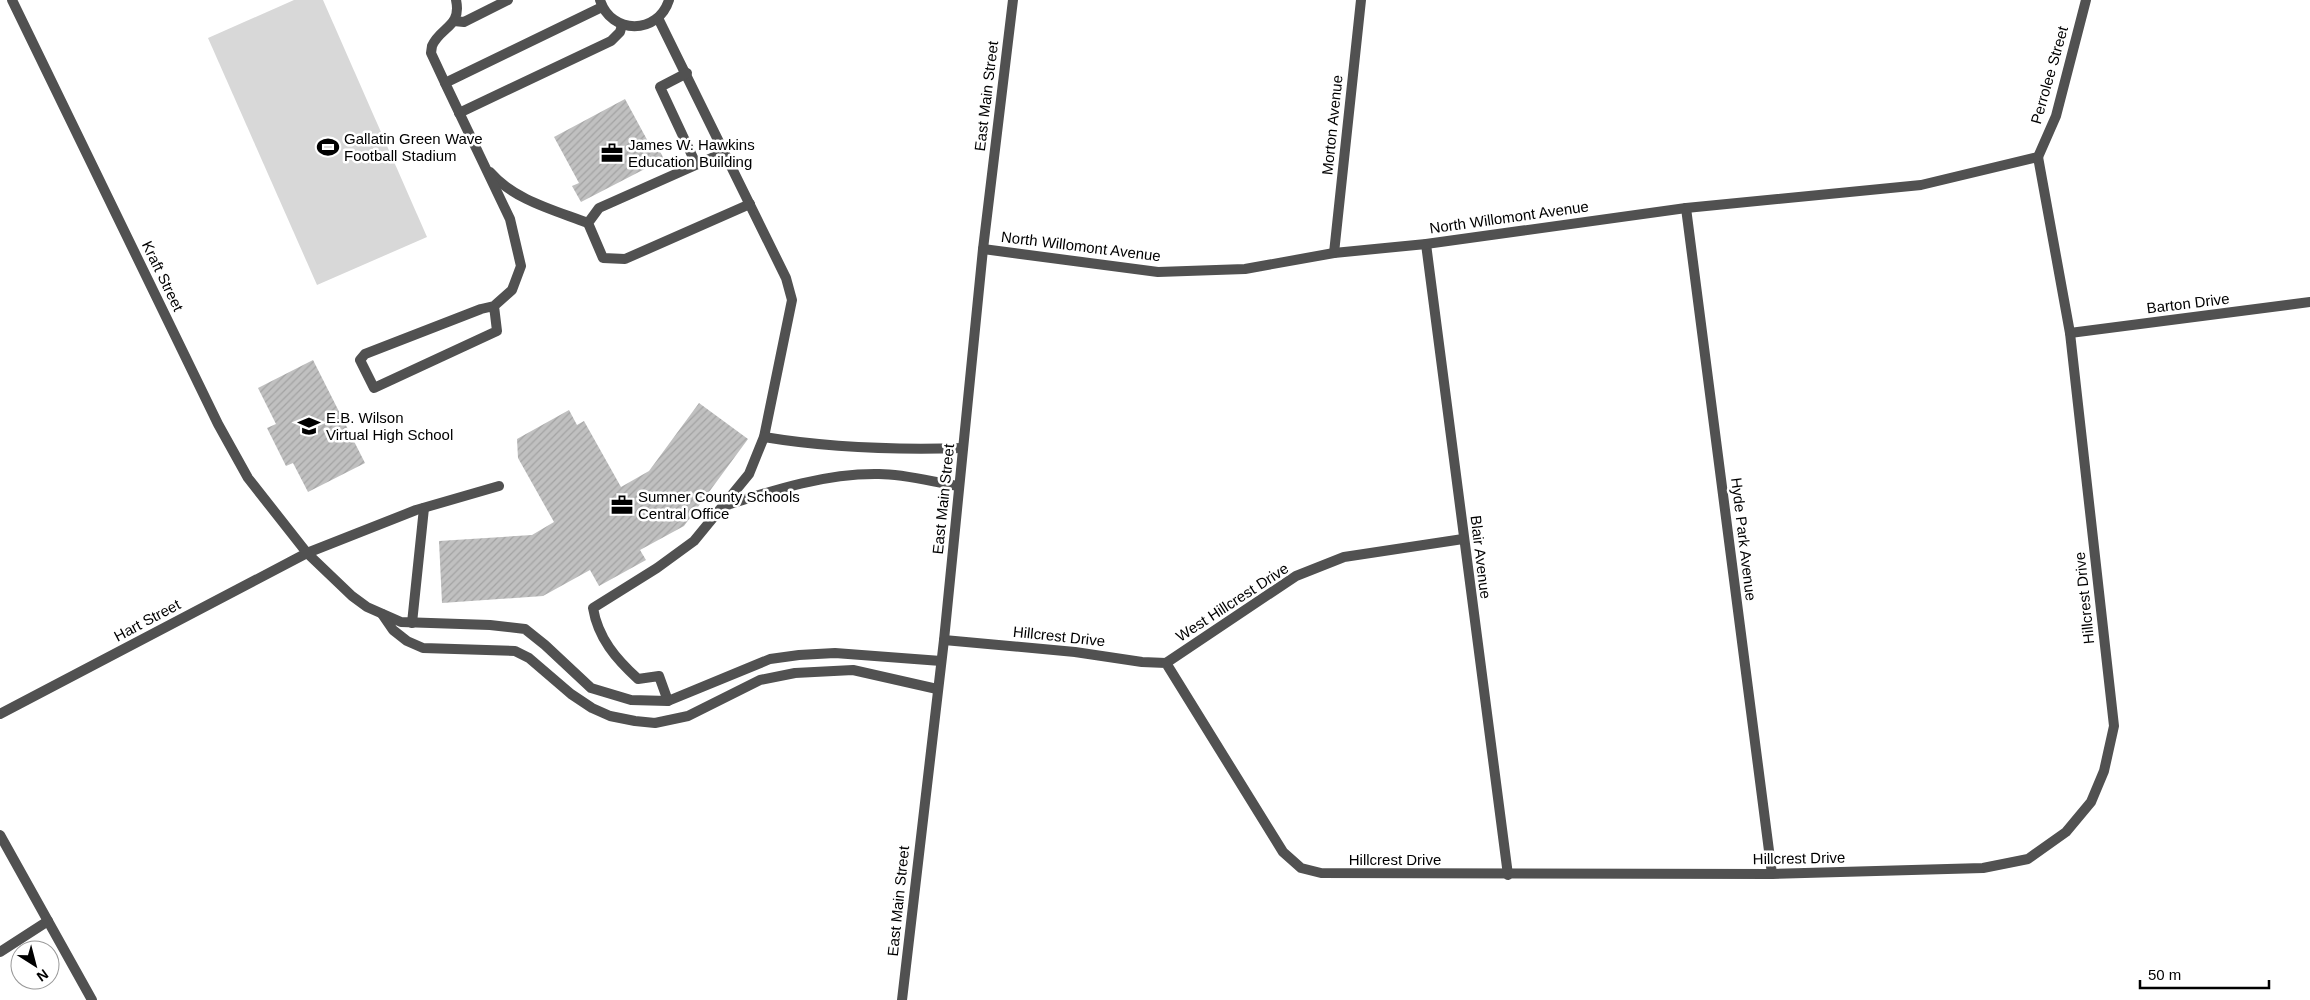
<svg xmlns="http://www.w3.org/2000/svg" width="2310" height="1000" viewBox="0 0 2310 1000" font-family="Helvetica,sans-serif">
  <defs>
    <pattern id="building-hatch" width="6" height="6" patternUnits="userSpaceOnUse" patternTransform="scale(1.25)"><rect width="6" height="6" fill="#c0c0c0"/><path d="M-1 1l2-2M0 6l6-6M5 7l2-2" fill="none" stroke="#a3a3a3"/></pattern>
  </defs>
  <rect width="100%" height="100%" fill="#fff"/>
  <polygon fill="#d8d8d8" points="294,0 323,0 427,237 317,285 208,38"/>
  <g fill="url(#building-hatch)">
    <polygon points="625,99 651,147 656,144 664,159 581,202 572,186 579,183 554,137"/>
    <polygon points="313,360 365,463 308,492 293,463 286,466 267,428 276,424 258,388"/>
    <polygon points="699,403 748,439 684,526 640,550 646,560 599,586 590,570 543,596 442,603 439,541 532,535 554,522 518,458 517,439 569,410 577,425 584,421 621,487 649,471"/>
  </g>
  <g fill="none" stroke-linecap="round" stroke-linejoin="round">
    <g stroke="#515151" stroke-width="10">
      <path d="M600 0C611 35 658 35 669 0"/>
      <path d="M658 18 786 278 792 300 764 437 749 474 694 541 657 568 593 608C598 638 616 659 638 679L659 676 668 701"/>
      <polyline points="454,21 464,22 508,0"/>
      <polyline points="687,73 660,87 696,164"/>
      <path d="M445 83 431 53 432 46C440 27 462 27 456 0"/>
      <polyline points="459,113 611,41 620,32 622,25"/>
      <polyline points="725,152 599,208 588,223 603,258 625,259 750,204"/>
      <path d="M490 172C514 200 554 210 588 223"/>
      <polyline points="494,306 497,331 374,388 360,360 365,354 481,309 494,306 512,290 521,266 510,219 445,83 602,7"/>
      <path d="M764 437C830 448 897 450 963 448"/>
      <polyline points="499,486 416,510 307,553 352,596 367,607 401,622 490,625 525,629 545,645 591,688 631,700 668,701 770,659 799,655 835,653 941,661"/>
      <path d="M724 506C774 490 826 473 879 474 905 474 933 482 959 486"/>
      <polyline points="382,614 393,630 407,641 423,648 515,651 529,658 571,694 592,708 610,716 635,721 655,723 688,716 760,680 795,673 853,670 937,689"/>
      <polyline points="412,623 424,508"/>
      <polyline points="0,835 92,1000"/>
      <polyline points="0,952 48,921"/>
    </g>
    <g stroke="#515151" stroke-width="10">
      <polyline points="2038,157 2056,116 2086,0"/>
      <polyline points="1686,208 1772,874"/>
      <polyline points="1426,244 1508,875"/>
      <polyline points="983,249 1158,272 1245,269 1334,253 1426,244 1686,208 1921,185 2038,157"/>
      <polyline points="1334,253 1361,0"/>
      <polyline points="2070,333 2310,302"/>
      <polyline points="944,640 1075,652 1142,662 1166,663 1283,852 1301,868 1321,873 1772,874 1983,868 2028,859 2066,832 2091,802 2104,771 2114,726 2070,333 2038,157"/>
      <polyline points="1166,663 1296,576 1344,557 1463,539"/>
      <polyline points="0,714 307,553 248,478 218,424 12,0"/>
    </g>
    <polyline stroke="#515151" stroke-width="10" points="902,1000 944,640 983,249 1013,0"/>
  </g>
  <defs>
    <g id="stadium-bare" transform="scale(1.725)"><path d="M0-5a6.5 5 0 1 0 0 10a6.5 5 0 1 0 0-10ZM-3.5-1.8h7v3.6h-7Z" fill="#000" stroke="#fff" stroke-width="2.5" paint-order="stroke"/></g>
    <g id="office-bare" transform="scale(1.725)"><path d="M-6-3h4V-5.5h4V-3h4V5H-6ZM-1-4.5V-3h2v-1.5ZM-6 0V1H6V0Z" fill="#000" stroke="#fff" stroke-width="2.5" paint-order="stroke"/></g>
    <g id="school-bare" transform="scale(1.725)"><path d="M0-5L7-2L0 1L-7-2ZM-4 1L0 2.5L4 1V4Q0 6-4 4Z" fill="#000" stroke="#fff" stroke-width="2.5" paint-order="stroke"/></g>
  </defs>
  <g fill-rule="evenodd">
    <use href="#stadium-bare" x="328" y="147"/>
    <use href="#office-bare" x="612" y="153"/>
    <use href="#school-bare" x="309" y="426"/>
    <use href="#office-bare" x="622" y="505"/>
  </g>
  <g text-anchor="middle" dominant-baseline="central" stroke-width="5" stroke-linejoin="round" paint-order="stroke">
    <g font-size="15" fill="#000" stroke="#fff">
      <text transform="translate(2049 75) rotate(-74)">Perrolee Street</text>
      <text transform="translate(986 96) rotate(-83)">East Main Street</text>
      <text transform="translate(1332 125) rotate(-84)">Morton Avenue</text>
      <text transform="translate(1509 217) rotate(-8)">North Willomont Avenue</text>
      <text transform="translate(1081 246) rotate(7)">North Willomont Avenue</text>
      <text transform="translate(163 276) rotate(64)">Kraft Street</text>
      <text transform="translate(2188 303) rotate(-7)">Barton Drive</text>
      <text transform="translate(943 499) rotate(-84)">East Main Street</text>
      <text transform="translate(1744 539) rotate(83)">Hyde Park Avenue</text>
      <text transform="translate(1481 557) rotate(83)">Blair Avenue</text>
      <text transform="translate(2084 598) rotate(-96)">Hillcrest Drive</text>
      <text transform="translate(1232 602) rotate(-33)">West Hillcrest Drive</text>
      <text transform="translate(147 620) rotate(-28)">Hart Street</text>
      <text transform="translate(1059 636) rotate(6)">Hillcrest Drive</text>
      <text transform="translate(1799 858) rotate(-1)">Hillcrest Drive</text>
      <text x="1395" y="859">Hillcrest Drive</text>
      <text transform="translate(898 901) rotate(-84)">East Main Street</text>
    </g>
    <g font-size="15" fill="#000" stroke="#fff" text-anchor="start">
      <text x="344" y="138">Gallatin Green Wave<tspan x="344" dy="17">Football Stadium</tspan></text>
      <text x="628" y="144">James W. Hawkins<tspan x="628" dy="17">Education Building</tspan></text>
      <text x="326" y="417">E.B. Wilson<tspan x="326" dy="17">Virtual High School</tspan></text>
      <text x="638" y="496">Sumner County Schools<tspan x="638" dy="17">Central Office</tspan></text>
    </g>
  </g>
  <g transform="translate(35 965) rotate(144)"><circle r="24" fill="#ffffff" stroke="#999999"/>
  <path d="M0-4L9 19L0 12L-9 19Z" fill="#000000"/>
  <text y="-8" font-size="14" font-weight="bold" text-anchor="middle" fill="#000000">N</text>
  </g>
  <path d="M2140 980v8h129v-8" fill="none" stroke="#000000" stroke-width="2.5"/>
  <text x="2148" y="980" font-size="15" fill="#000000" stroke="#ffffff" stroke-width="4" paint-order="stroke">50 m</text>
</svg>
